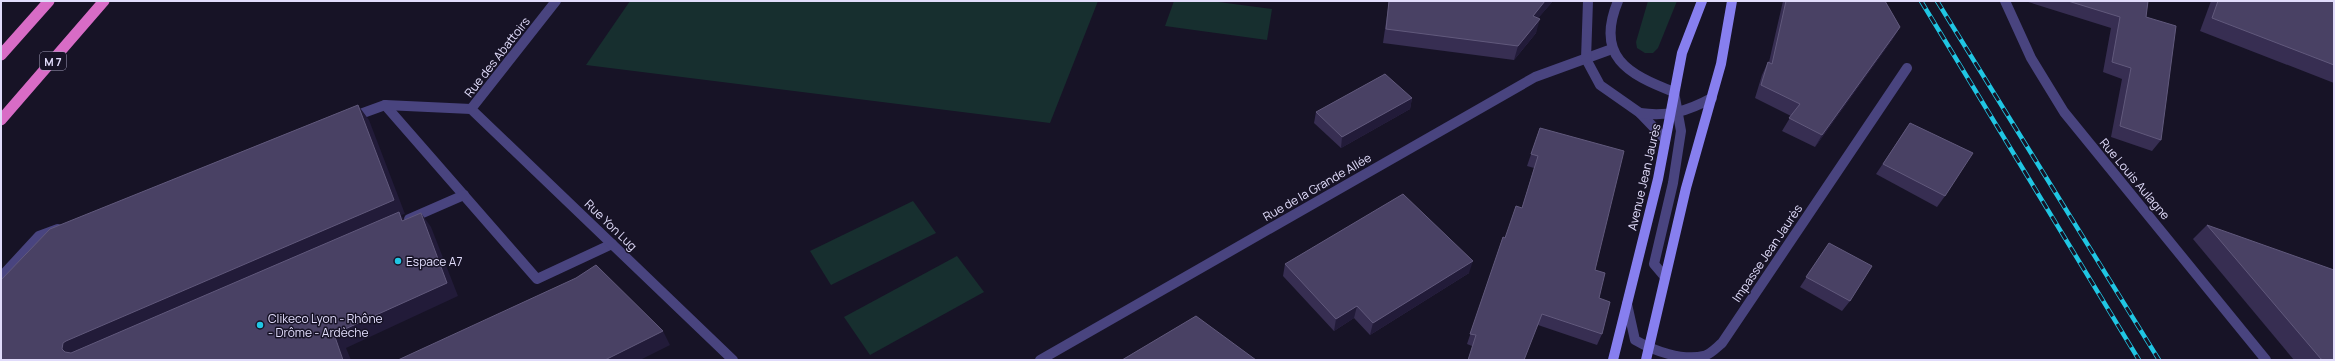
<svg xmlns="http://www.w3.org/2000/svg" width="2335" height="361" viewBox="0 0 2335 361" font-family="Manrope,sans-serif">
  <rect width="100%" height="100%" fill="#171326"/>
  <g fill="#172f2f">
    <polygon points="630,1 1098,1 1050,123 586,65"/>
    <polygon points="1174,1 1211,1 1272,9 1267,40 1165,26"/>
    <polygon points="1648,1 1677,1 1658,48 1653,53 1645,53 1637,48 1636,42"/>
    <polygon points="913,201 936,233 831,285 810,251"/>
    <polygon points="957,256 984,292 870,355 844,317"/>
  </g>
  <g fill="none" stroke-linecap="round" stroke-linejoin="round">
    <g stroke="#49447f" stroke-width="10">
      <polyline points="385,105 537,279 612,244"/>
      <polyline points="352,117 385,105 471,109"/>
      <polyline points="409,219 464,195"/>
      <polyline points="1,277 39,236 58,229"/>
    </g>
    <g stroke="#49447f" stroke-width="10">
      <polyline points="556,1 471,109 733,360"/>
      <path d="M1627 304 1635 340C1654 351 1682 361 1704 356 1711 354 1717 347 1722 343L1907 68"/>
      <polyline points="1040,360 1535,77 1612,49"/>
    </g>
    <g stroke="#49447f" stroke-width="10">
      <polyline points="1588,1 1586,59 1600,85 1640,113 1665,139"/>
      <path d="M1618 1C1595 56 1627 74 1674 92L1681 131 1673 183 1654 264 1665 277"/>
      <polyline points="2005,1 2031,58 2064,112 2266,360"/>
      <path d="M1640 113C1668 117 1688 111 1712 98"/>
    </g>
    <g stroke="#877fef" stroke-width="10">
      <polyline points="1613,360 1658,179 1682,53 1702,1"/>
      <polyline points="1646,360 1686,188 1721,64 1732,1"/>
    </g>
    <g stroke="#d86cc6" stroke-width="11">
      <polyline points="1,55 49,1"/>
      <polyline points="1,120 104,1"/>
    </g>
    <g stroke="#20c6e3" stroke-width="4.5">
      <g id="rail">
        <polyline points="1921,1 2139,360"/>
        <polyline points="1937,1 2159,360"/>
      </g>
    </g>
    <use href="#rail" stroke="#171326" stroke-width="3" stroke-dasharray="9" stroke-linecap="butt"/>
  </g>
  <g fill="#372e52">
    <polygon points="1389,1 1553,1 1538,18 1536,33 1514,60 1383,43"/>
    <polygon points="1783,1 1885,1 1900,27 1892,40 1815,147 1782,131 1791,116 1755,98 1762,75 1768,62 1769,62"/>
    <polygon points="2025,1 2148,1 2146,17 2161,140 2152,151 2111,137 2122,79 2103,72 2111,28"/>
    <polygon points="2211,1 2334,1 2334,83 2200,31"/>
    <polygon points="1412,98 1410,109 1341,148 1314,123 1316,112"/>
    <polygon points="1910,123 1945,196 1937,207 1876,174"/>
    <polygon points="1540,128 1595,270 1599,298 1602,334 1597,345 1538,325 1472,346 1467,344 1503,237 1505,238 1522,208 1534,168 1527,166"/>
    <polygon points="2207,225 2334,360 2294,360 2193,239"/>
    <polygon points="1829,243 1850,301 1842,311 1800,287"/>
    <polygon points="1285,264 1469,273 1370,335 1354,318 1334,331 1283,276"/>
  </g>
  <g fill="#221b39">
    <polygon points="1545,1 1553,1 1529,29 1533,16"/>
    <polygon points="1540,19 1536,33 1514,60 1518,46"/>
    <polygon points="1900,27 1892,40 1815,147 1822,135"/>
    <polygon points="1412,98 1410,109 1341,148 1342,137"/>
    <polygon points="358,105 369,120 405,214 401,215 409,226 82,354 65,352 62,349 63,343 66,341"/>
    <polygon points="421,213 431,227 458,296 346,348 351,360 343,360 334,334"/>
    <polygon points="1473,261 1469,273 1370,335 1373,323"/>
    <polygon points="1357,306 1354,318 1334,331 1336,319"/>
    <polygon points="663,331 670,345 640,360 605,360"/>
  </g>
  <g fill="#494164" stroke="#61597c">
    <polygon points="1389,1 1545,1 1533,16 1540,19 1518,46 1386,29"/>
    <polygon points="1786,1 1885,1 1900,27 1822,135 1789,118 1800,104 1761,85 1768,62 1772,64"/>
    <polygon points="2068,1 2148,1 2146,17 2176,26 2161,140 2120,126 2131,68 2112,62 2120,17"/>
    <polygon points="2218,1 2334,1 2334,65 2212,18"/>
    <polygon points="1385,74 1412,98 1342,137 1316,112"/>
    <polygon points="358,105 394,200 66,341 63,343 62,349 65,352 71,353 399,212 402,221 421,213 447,283 334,334 343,360 1,360 1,280 50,229"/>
    <polygon points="1910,123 1973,153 1945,196 1883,164"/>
    <polygon points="1540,128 1624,151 1595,270 1605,273 1599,298 1610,302 1602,334 1542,314 1524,360 1468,360 1476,335 1470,334 1503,237 1505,238 1516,206 1522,208 1538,156 1531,154"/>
    <polygon points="1403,194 1473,261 1373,323 1357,306 1336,319 1285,264"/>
    <polygon points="2207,225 2334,270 2334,360 2324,360 2321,359"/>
    <polygon points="1829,243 1872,266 1850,301 1806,277"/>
    <polygon points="596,265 663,331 605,360 398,360 576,278"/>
    <polygon points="1196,316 1256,360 1122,360"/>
  </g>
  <g fill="#20c6e3" stroke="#171326" stroke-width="1.5">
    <circle cx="398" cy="261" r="4"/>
    <circle cx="260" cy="325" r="4"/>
  </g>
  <g text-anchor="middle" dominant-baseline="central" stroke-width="3" stroke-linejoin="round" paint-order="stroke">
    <rect fill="#171326" stroke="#a4a0bb" stroke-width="1" x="40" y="52" width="26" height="18" rx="3"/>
    <g font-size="11" font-weight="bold" fill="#e1dcfb">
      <text x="53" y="61">M 7</text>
    </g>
    <g font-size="12" fill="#e1dcfb" stroke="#171326">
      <text transform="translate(497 57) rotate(-52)">Rue des Abattoirs</text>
      <text transform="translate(1644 177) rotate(-77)">Avenue Jean Jaurès</text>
      <text transform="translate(2135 179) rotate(50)">Rue Louis Aulagne</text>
      <text transform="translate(1317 187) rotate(-30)">Rue de la Grande Allée</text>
      <text transform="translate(611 225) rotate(44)">Rue Yon Lug</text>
      <text transform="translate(1767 253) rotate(-56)">Impasse Jean Jaurès</text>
    </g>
    <g font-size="12" fill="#e1dcfb" stroke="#171326" text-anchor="start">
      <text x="406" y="261">Espace A7</text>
      <text x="268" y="318">Clikeco Lyon - Rhône<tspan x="268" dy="14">- Drôme - Ardèche</tspan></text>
    </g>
  </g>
  <rect width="2335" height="361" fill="none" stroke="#e1dcfb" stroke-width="4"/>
</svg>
